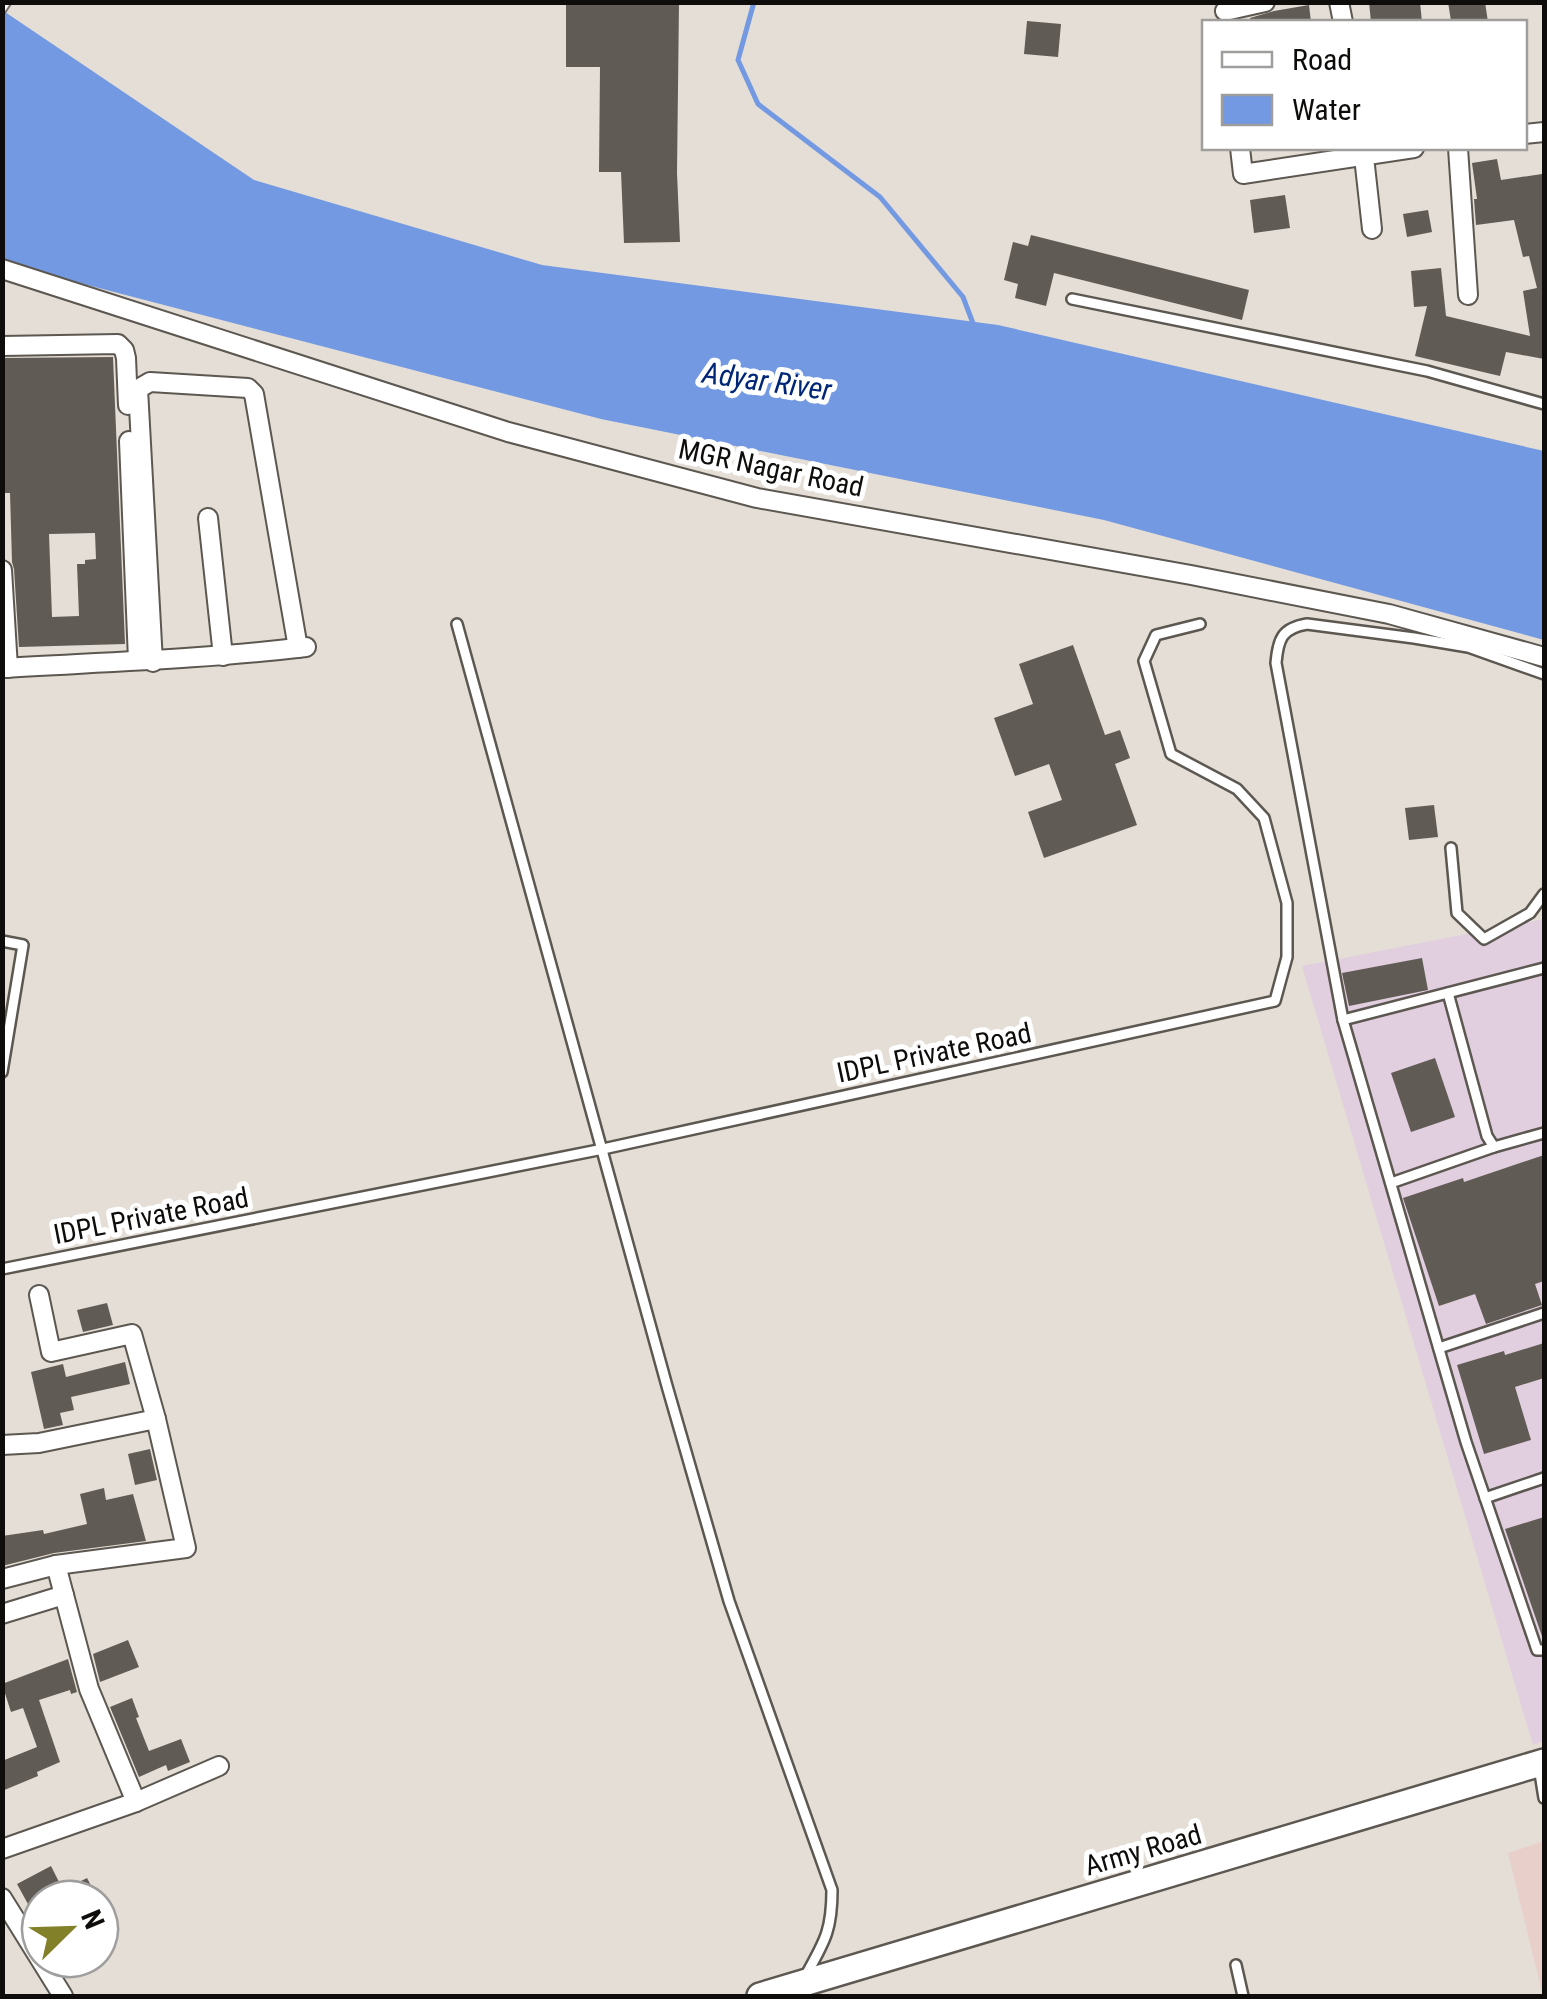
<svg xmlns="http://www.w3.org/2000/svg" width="1547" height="1999" viewBox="0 0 1547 1999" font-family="'Roboto Condensed',sans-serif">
  <rect width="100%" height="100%" fill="#e4ded6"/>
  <polygon fill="#e1cfdf" points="1544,919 1544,1741 1533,1745 1302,966"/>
  <polygon fill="#e8cfc9" points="1544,1841 1544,1996 1543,1996 1508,1853"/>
  <polygon fill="#7299e2" points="2,10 254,180 542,265 998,325 1544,451 1544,640 1104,520 601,419 3,263"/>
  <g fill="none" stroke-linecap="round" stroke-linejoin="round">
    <polyline stroke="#7299e2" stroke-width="5" points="754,2 738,60 758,104 880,197 963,297 974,326"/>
  </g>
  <g fill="#605b54" fill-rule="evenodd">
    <polygon points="566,2 679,2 677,173 680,242 624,243 621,172 599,172 600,67 566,67"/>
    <polygon points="1369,2 1420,2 1422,22 1371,22"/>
    <polygon points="1448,2 1485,2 1488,22 1459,22 1459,19 1451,21"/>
    <polygon points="1309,5 1311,22 1250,22 1250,18 1274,11"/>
    <polygon points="1027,21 1061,24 1058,57 1024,54"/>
    <polygon points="1497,159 1501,180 1542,174 1544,190 1544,359 1506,352 1500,376 1415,356 1427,306 1414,307 1411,271 1441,268 1446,316 1530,336 1523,291 1537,288 1529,256 1523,257 1514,220 1476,225 1474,199 1477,199 1472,163"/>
    <polygon points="1285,195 1290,228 1254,233 1250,200"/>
    <polygon points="1428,210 1432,232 1407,237 1403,214"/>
    <polygon points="1031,235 1249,290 1242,320 1054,273 1046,306 1015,298 1018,284 1004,280 1013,242 1028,246"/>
    <path d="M113 357 125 644 19 647 14 569 12 562 10 493H2V358ZM95 533 96 559 85 560V564H77L79 616 52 617 49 534Z"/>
    <polygon points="1073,645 1105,735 1120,730 1130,758 1115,764 1137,825 1044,858 1028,812 1062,800 1049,764 1015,776 994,718 1033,704 1019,664"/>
    <polygon points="1434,805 1438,837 1409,840 1405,808"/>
    <polygon points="1422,958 1428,990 1349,1006 1342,973"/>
    <polygon points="1435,1058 1455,1117 1411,1132 1391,1073"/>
    <polygon points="1544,1155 1544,1281 1535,1284 1542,1305 1486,1324 1475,1294 1439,1306 1403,1198 1463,1178 1464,1182"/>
    <polygon points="107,1303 113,1325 83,1332 77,1310"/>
    <polygon points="1544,1343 1544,1378 1515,1387 1531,1440 1484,1454 1457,1365 1504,1351 1505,1355"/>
    <polygon points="125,1362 130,1384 71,1397 74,1410 60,1413 63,1425 44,1429 31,1372 63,1364 66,1377"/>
    <polygon points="150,1449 157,1480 135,1485 128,1454"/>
    <polygon points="104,1488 106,1500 133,1494 146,1541 54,1553 2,1566 2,1536 43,1530 44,1534 87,1524 80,1494"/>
    <polygon points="1544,1517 1544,1642 1505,1529"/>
    <polygon points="128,1640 139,1667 100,1682 93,1654"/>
    <polygon points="68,1659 77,1692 71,1694 70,1690 39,1700 60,1762 37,1772 38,1776 2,1791 2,1761 37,1747 23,1708 11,1712 2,1684"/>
    <polygon points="132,1698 139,1717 136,1718 149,1751 181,1739 190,1762 168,1771 166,1765 139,1777 110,1707"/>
    <polygon points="51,1866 63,1890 87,1878 98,1899 40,1899 40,1926 17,1884"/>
  </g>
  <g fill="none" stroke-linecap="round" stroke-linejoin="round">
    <g stroke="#5c5750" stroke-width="14">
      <g id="lane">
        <polyline points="1072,299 1427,371 1544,404"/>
        <path d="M457 624 667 1386 729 1601 832 1890C832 1930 825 1941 806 1975"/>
        <polyline points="1451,848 1457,913 1484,939 1530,913 1544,894"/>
        <polyline points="2,941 23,945 2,1072"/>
        <polyline points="1544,968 1343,1020 1466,1442 1537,1650 1544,1650"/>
        <polyline points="1448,993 1487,1136 1494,1147 1544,1133"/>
        <path d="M1343 1020 1276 663C1278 639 1282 628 1307 624L1414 638 1468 647 1544 674"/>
        <polyline points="1391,1183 1494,1147"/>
        <polyline points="2,1269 603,1149 1275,1001 1287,957 1287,903 1264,818 1237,789 1171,754 1144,661 1156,635 1200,624"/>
        <polyline points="1439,1348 1544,1313"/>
        <polyline points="1485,1498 1544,1478"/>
        <polyline points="1539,1767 1544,1798"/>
        <polyline points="1236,1965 1243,1996"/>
      </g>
    </g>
    <g stroke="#5c5750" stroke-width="22">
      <g id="street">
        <polyline points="1339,2 1343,22"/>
        <polyline points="1225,11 1265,2"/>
        <polyline points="1524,134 1544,132"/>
        <polyline points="1240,148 1243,174 1414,148"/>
        <polyline points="1363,148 1372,229"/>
        <polyline points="1458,148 1468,295"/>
        <polyline points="2,269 508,432 757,498 1191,575 1389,614 1544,657"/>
        <polyline points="2,346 118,344 124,350 126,358 128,405"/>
        <polyline points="129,441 138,660"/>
        <polyline points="208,518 223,656"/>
        <polyline points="2,570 8,668"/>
        <polyline points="153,662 138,389 150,382 248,388 254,394 298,648"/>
        <path d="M2 668C104 662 205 659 306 647"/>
        <polyline points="2,1445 39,1443 156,1419"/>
        <polyline points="56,1565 89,1689 136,1802"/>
        <polyline points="2,1579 56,1565 186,1548 156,1419 132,1334 51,1352 39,1295"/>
        <polyline points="2,1614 64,1595"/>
        <polyline points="2,1849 136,1802 219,1766"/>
        <polyline points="2,1898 63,1996"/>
      </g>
    </g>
    <g stroke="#5c5750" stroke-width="30">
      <polyline id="secondary" points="760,1996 1544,1762"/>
    </g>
    <use href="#lane" stroke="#fff" stroke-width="9"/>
    <use href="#street" stroke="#fff" stroke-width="18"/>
    <use href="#secondary" stroke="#fff" stroke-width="25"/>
    <g stroke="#76726d" stroke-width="9">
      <polyline id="rail" points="2,11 8,2"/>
    </g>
    <use href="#rail" stroke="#fff" stroke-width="5" stroke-dasharray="15" stroke-linecap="butt"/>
  </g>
  <g text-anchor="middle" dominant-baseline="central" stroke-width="10" stroke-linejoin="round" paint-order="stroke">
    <g font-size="28" fill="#0f0d0b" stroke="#fff">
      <text transform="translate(771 468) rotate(12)">MGR Nagar Road</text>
      <text transform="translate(934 1053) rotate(-12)">IDPL Private Road</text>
      <text transform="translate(151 1216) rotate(-11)">IDPL Private Road</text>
      <text transform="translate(1143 1850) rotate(-16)">Army Road</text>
    </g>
    <g font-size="30" font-style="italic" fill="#002678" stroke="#fff">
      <text transform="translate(767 381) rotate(8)">Adyar River</text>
    </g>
  </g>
  <rect width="1547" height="1999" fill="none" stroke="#0f0d0b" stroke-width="10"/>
  <rect x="1202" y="20" width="325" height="130" fill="#ffffff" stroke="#9f9e9d" stroke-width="2.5"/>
  <rect x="1222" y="52" width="50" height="15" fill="#ffffff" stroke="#9f9e9d" stroke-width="2.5"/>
  <text x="1292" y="70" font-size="30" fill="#0f0d0b">Road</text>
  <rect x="1222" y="95" width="50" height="30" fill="#7299e2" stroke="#9f9e9d" stroke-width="2.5"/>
  <text x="1292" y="120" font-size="30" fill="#0f0d0b">Water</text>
  <g transform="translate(70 1929) rotate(67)"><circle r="48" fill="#ffffff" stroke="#9f9e9d" stroke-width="2.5"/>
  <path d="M0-8L18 38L0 25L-18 38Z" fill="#828129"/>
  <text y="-15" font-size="28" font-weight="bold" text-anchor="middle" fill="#0f0d0b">N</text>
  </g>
</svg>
